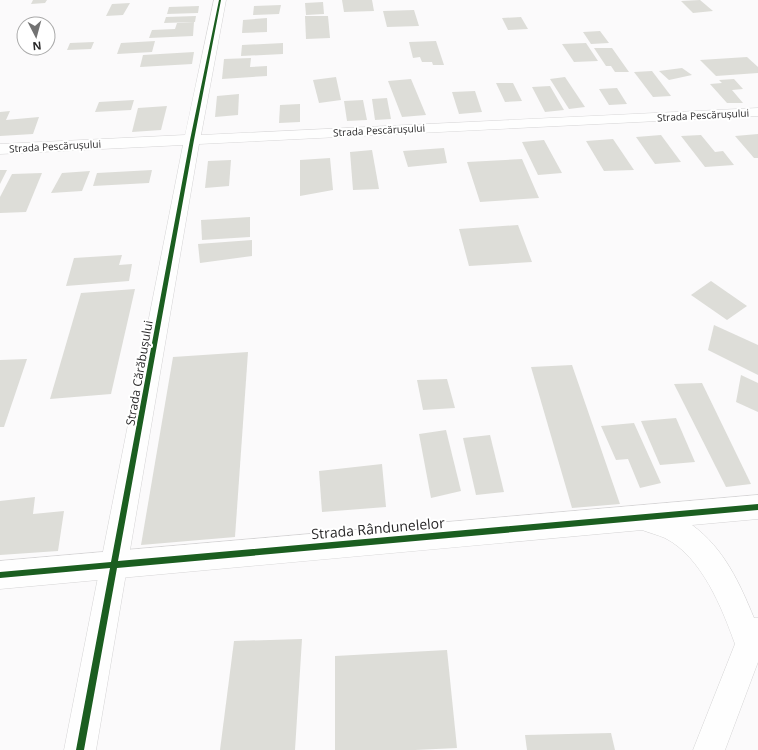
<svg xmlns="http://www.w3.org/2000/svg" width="758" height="750" viewBox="0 0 758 750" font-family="'Open Sans',sans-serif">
  <rect width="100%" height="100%" fill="#fbfafb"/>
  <g fill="#ddddd8">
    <polygon points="33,0 47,0 45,3 31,4"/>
    <polygon points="342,0 372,0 374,11 344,12"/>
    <polygon points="700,0 713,11 693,13 681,1"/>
    <polygon points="323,2 324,14 306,15 305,3"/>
    <polygon points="130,3 123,15 106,16 112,4"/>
    <polygon points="281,5 279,14 253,15 254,6"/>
    <polygon points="199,6 198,13 167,14 169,7"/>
    <polygon points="414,10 419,26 387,27 383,11"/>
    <polygon points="196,16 195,22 164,23 166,17"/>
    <polygon points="305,16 328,16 330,38 306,39"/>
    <polygon points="521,17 528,29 508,30 502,18"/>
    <polygon points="267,18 267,32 242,33 243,20"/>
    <polygon points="194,22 193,36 149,38 152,30 175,29 177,23"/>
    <polygon points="600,31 609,43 591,44 583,32"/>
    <polygon points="155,41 152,52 117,54 121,43"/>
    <polygon points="436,41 444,65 433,65 432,62 422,62 420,57 413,58 409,42"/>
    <polygon points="94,42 91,49 67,50 70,43"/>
    <polygon points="283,43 283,54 241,56 242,45"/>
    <polygon points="586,43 598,61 574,62 562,44"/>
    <polygon points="594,48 612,48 629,72 615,72 611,66 606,66"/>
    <polygon points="194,52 192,64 140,67 143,55"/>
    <polygon points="747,57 758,67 758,73 716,76 700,60"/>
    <polygon points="251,58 250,67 267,66 267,76 222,79 224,59"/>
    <polygon points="682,68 692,75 669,80 659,71"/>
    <polygon points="652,71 671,96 653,97 634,72"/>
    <polygon points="336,77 341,100 319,103 313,80"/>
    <polygon points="565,77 585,107 569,109 550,79"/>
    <polygon points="411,79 426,115 402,117 388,81"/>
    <polygon points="734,79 743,89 732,90 743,103 727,103 710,84 722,83 719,80"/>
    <polygon points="496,83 513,83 522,101 505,102"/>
    <polygon points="550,86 564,110 545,112 532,87"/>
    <polygon points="617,88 627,104 609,105 599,89"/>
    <polygon points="475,91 482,112 459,114 452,92"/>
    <polygon points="239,94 238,115 215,117 217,96"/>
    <polygon points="387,98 391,119 375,120 372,99"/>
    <polygon points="134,100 131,110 95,112 99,102"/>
    <polygon points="363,100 367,120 347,121 344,101"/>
    <polygon points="300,104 300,122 279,123 280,105"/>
    <polygon points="167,106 161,130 132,132 138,108"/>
    <polygon points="10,111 6,120 39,117 33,134 0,136 0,112"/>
    <polygon points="758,134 758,158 754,158 735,136"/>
    <polygon points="661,135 681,162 655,164 636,137"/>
    <polygon points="701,135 715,152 723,151 734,165 705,167 681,136"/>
    <polygon points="613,139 634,170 604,171 586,141"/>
    <polygon points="544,140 562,173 538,175 522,142"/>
    <polygon points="444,148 447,163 408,167 403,151"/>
    <polygon points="372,150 379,189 353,190 350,152"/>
    <polygon points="330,158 333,190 300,196 300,160"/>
    <polygon points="522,159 539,198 480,202 467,162"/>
    <polygon points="231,160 229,186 205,188 208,161"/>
    <polygon points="0,170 7,170 0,184"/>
    <polygon points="152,170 149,183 93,186 97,173"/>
    <polygon points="90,171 82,191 51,193 62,173"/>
    <polygon points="42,173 26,212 0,213 0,197 12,174"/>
    <polygon points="250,217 250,237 202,240 201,220"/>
    <polygon points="518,225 532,262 469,266 459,229"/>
    <polygon points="252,240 252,256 200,263 198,244"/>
    <polygon points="122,255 119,265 132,264 129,281 66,286 74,258"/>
    <polygon points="711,281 747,306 727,320 691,295"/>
    <polygon points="135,289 111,394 50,399 81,293"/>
    <polygon points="714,325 758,345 758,375 708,350"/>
    <polygon points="248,352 235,537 141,545 173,357"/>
    <polygon points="27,359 4,427 0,427 0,360"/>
    <polygon points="572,365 620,504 572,508 531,367"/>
    <polygon points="741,375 758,383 758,412 736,402"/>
    <polygon points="447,379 455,408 423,410 417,380"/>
    <polygon points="702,383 751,484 726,487 674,384"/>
    <polygon points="676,418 695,462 660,465 641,421"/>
    <polygon points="634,423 661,483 640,488 628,459 616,460 601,426"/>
    <polygon points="446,430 461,491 431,498 419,434"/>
    <polygon points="490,435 504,492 476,495 463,438"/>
    <polygon points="382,464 386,507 322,512 319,471"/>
    <polygon points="35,497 33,514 64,511 58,551 0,555 0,501"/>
    <polygon points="302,639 295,750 220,750 234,641"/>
    <polygon points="447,650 457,748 415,750 335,750 335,656"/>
    <polygon points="611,733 615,750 527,750 525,735"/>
  </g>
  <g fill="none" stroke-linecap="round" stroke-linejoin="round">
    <g stroke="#d5d4d5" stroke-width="1">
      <polygon id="street" points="214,0 226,0 201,135 758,108 758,116 199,144 96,750 64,750 183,145 0,154 0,144 185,135"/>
    </g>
    <g stroke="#d5d4d5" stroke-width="1">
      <path id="secondary" d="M758 495V519L692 525C724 548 740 584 754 618H758V662L725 750H693L735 644C722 608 702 557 665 538 658 535 650 533 642 530L0 589V561Z"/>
    </g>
    <use href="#street" fill="#fefefe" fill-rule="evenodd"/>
    <use href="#secondary" fill="#fefefe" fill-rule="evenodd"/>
    <g stroke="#fff" stroke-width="3">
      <polygon id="cycleway" points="219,0 221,0 194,140 118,561 758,504 758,510 117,568 84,750 76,750 110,568 0,578 0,572 111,562 190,140"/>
    </g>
    <use href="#cycleway" fill="#1b5e20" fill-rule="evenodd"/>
  </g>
  <g text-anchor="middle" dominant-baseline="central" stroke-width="4" stroke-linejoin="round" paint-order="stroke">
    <g font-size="10" fill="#292829" stroke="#fff">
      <text transform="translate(703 115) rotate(-3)">Strada Pescărușului</text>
      <text transform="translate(379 130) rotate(-3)">Strada Pescărușului</text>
      <text transform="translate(55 146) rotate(-3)">Strada Pescărușului</text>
    </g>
    <g font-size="12" fill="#292829" stroke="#fff">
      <text transform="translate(139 373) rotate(-80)">Strada Cărăbușului</text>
    </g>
    <g font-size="14" fill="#292829" stroke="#fff">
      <text transform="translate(378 528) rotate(-5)">Strada Rândunelelor</text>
    </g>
  </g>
  <g transform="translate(36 36) rotate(174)"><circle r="19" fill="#ffffff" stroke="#a9a9a9"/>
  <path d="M0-3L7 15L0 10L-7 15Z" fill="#727272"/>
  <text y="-6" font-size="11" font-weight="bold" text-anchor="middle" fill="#292829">N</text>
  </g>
</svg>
